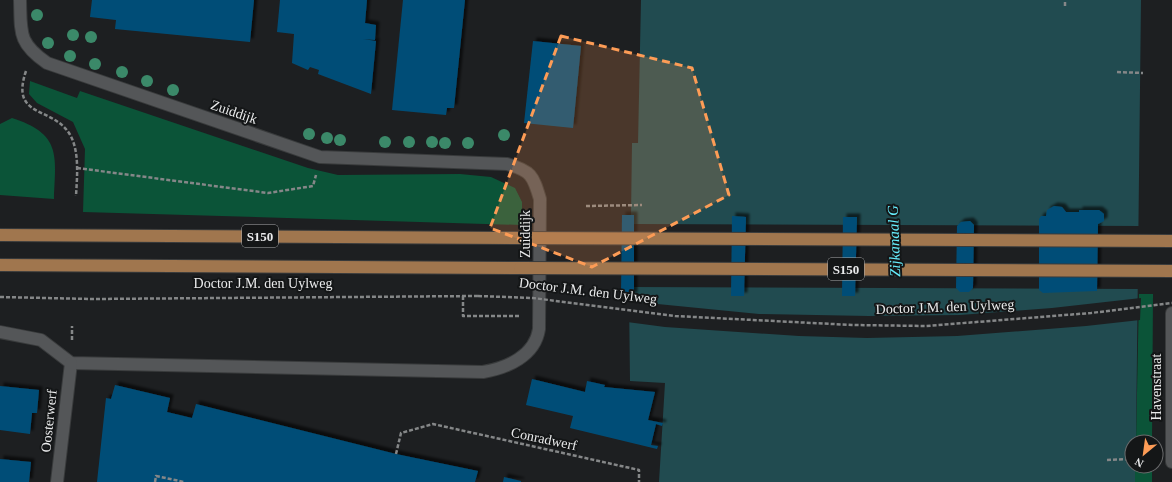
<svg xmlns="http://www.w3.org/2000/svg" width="1172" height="482" viewBox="0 0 1172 482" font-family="Georgia,serif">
  <defs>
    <filter id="shadow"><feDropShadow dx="3.5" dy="-3.5" stdDeviation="1" flood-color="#0009"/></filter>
  </defs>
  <rect width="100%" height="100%" fill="#1d1f21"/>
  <g fill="#0b5438">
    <polygon points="30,81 77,98 80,91 308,168 338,175 460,174 491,177 515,188 522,202 522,225 83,212 85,149 73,122 37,103 29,94"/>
    <path d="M12 118C61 134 56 154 54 199L0 195V124Z"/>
    <polygon points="1139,294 1153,294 1152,442 1136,442"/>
    <rect x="1135" y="466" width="17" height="16"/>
  </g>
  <polygon fill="#214b50" points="641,0 1141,0 1136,442 1132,442 1132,466 1135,466 1135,482 659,482 665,383 630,381 629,295 634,295 634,215 631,215 632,143 638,143"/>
  <g fill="#1d1f21">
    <polygon points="632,224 1141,226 1141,289 632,287"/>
    <polygon points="1141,298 1140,320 1086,326 957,336 867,338 799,336 665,327 627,322 627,301 759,314 869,316 960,315 1052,308"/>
  </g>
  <g fill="#024e77" filter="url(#shadow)">
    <polygon points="92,0 254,0 250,42 115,29 116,20 90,17"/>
    <polygon points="280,0 367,0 365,23 376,25 375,40 363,39 376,41 371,94 318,74 319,70 310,67 308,70 292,63 294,34 277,32"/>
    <polygon points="403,0 465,0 454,108 447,108 446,115 392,110"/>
    <polygon points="533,41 581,46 573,128 524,123"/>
    <polygon points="1054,206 1062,207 1066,212 1079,212 1079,210 1099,210 1104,214 1104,221 1098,224 1097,291 1043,293 1039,290 1039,219 1041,216 1046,216 1047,210"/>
    <polygon points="622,215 634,215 634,296 621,295"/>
    <polygon points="732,216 746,217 744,296 731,296"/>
    <polygon points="843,217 857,217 855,296 842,296"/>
    <polygon points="970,221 974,225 973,288 969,292 960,292 956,288 957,226 961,222"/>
    <polygon points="532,379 585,392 587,381 605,385 604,387 655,392 648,420 663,423 662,426 656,424 651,445 658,446 657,449 570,428 573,416 526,405"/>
    <polygon points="115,385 170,398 167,412 192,418 196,404 396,454 478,471 475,482 97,482 106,398 111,399"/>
    <polygon points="0,386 39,390 37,413 32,413 30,434 0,430"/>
    <polygon points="0,459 31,462 29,482 0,482"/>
    <polygon points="504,477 521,481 521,482 503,482"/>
  </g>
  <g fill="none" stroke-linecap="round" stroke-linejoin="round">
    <g stroke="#393b3c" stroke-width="14">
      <g id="minor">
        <polyline points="1172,313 1172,462"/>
        <path d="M0 332 41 340 71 363 483 372C507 368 535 356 539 329L540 199C533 175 531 171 507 164L320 157 47 63C18 43 21 33 20 0"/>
        <polyline points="57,482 71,363"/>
      </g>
    </g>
    <g stroke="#393b3c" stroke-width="14">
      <g id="major">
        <polyline points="0,235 520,238"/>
        <polyline points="0,265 520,268"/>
      </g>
    </g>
    <g stroke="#858788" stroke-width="2.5" stroke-dasharray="4 2" stroke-linecap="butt">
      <polyline points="1065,6 1065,0"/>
      <path d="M26 71C10 118 51 106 69 133 80 150 77 177 76 196"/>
      <polyline points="1117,72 1143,73"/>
      <polyline points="77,168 268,193 313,186 316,175"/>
      <polyline points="586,206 642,205"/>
      <polyline points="463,296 463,316 520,316"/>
      <polyline points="0,297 92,299 478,296"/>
      <polyline points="72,340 72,326"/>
      <polyline points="396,454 401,433 433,424 639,470 639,482"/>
      <polyline points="1107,460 1132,459"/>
      <polyline points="155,482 156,476 184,482"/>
    </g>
    <use href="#minor" stroke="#545658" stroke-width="12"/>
    <use href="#major" stroke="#a0764e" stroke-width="12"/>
    <g stroke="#393b3c" stroke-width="14" stroke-linecap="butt">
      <g id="major-bridge">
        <polyline points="520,238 1172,241"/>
        <polyline points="520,268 1172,271"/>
      </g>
    </g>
    <polyline stroke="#858788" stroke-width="2.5" stroke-dasharray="4 2" stroke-linecap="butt" points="478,296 533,298 675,316 852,325 926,326 1091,313 1172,303"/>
    <use href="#major-bridge" stroke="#a0764e" stroke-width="12"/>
  </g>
  <g fill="#3b8969">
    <circle cx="37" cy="15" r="6"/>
    <circle cx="73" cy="35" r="6"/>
    <circle cx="91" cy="37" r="6"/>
    <circle cx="48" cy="43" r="6"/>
    <circle cx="70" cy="56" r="6"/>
    <circle cx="95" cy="64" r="6"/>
    <circle cx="122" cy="72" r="6"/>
    <circle cx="147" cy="81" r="6"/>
    <circle cx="173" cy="90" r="6"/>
    <circle cx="309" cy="134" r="6"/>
    <circle cx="504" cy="135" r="6"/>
    <circle cx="327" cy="138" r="6"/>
    <circle cx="340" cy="140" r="6"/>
    <circle cx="385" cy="142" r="6"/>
    <circle cx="409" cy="142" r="6"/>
    <circle cx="432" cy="142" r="6"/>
    <circle cx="445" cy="143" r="6"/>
    <circle cx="468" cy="143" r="6"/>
  </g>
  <path fill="#fd9c56" fill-opacity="0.2" stroke="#fd9c56" stroke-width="3" stroke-dasharray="8 5" stroke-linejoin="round" d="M561 36 692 68 729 195 592 267 490 228Z"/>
  <g text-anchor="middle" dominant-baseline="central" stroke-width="4" stroke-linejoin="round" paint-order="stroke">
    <g fill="#141617" stroke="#aaabac" stroke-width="1">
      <rect x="242" y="225" width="36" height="22" rx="3"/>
      <rect x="828" y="258" width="36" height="22" rx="3"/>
    </g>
    <g font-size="13" font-weight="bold" fill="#eaebec">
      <text x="260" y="236">S150</text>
      <text x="846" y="269">S150</text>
    </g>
    <g font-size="14" fill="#eaebec" stroke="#141617">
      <text transform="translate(234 112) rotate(19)">Zuiddijk</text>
      <text transform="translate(525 234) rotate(-90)">Zuiddijk</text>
      <text x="263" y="283">Doctor J.M. den Uylweg</text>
      <text transform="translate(588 291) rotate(7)">Doctor J.M. den Uylweg</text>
      <text transform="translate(945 307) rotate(-2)">Doctor J.M. den Uylweg</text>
      <text transform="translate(1156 387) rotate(-90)">Havenstraat</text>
      <text transform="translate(49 421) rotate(-84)">Oosterwerf</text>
      <text transform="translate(544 439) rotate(12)">Conradwerf</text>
    </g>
    <g font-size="15" font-style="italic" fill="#66edfc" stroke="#141617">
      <text transform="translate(894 241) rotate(-92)">Zijkanaal G</text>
    </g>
  </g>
  <g transform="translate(1144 454) rotate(209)"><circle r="19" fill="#141617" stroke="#6a6b6c"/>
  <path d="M0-3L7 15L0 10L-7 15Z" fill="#fd9c56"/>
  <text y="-6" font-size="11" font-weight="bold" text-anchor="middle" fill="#eaebec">N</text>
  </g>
</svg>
